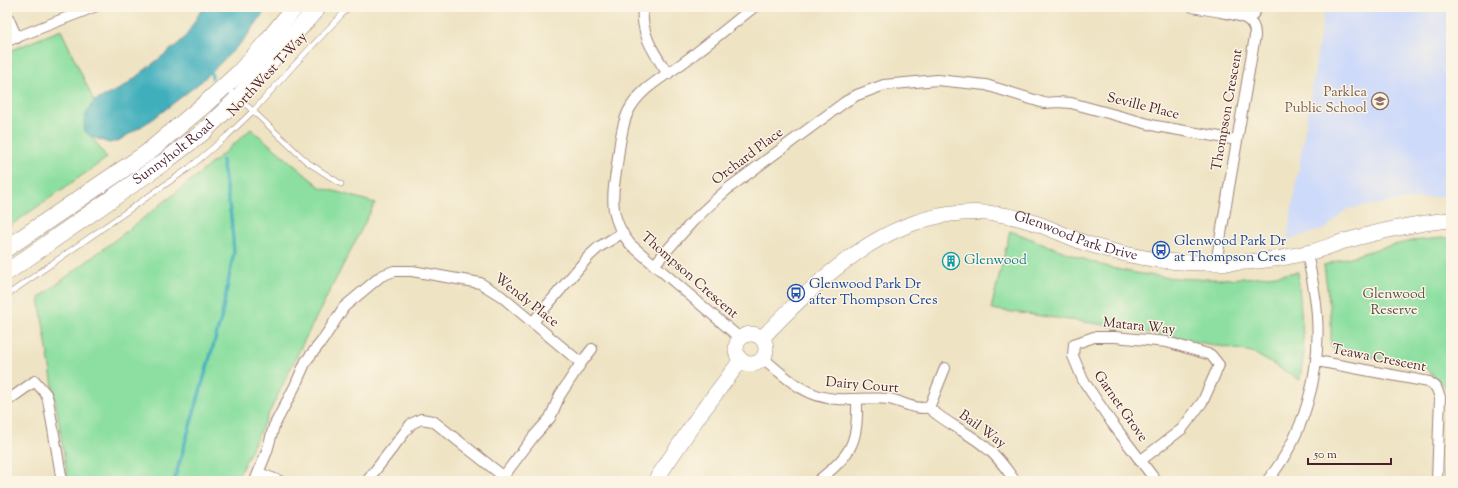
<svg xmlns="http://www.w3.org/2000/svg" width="1458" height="488" viewBox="0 0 1458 488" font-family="'Sorts Mill Goudy',serif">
  <rect width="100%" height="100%" fill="#fcf5e5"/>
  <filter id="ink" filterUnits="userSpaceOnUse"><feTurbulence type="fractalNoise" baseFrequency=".025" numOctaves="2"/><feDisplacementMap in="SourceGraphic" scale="8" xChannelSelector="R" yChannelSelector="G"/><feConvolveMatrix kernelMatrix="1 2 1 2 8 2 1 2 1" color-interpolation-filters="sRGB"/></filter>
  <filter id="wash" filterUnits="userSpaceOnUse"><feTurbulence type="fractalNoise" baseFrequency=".012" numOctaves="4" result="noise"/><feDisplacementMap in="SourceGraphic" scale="16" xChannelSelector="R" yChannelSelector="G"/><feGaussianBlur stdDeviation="0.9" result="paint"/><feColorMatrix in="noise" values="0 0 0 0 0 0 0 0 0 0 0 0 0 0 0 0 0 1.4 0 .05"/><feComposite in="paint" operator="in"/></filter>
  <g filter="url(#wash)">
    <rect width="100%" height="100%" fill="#eee3c3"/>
    <polygon fill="#cedafa" points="1325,7 1451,7 1451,195 1401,201 1347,209 1325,229 1287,240"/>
    <g fill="#8cdfa0" stroke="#6b7f66">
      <polygon points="61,30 94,101 90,107 85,131 92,137 107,158 7,228 7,52"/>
      <path d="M251 129 320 187 375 203 302 345 236 481H68L39 298C110 243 184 190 251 129Z"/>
      <path d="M1010 231C1045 243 1080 260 1116 269 1176 283 1238 281 1298 272L1304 351 1300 380 1252 352 1099 324 991 309Z"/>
      <polygon points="1440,238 1451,238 1451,481 1443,481 1448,425 1448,389 1423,366 1334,350 1331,346 1331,318 1324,265 1380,248 1412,241"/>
    </g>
    <polygon fill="#40afbc" stroke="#456774" points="203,7 268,7 244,40 202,81 153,119 118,141 109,143 92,137 85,131 84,127 85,116 94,101 122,88 179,43 186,36"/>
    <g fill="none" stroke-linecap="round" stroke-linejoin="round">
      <g stroke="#40afbc" stroke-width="3.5">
        <polyline points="211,69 212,78"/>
        <polyline points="174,481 221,319 234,252 231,217 222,160"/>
      </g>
    </g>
  </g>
  <g filter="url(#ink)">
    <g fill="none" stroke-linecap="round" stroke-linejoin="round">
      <g stroke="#9c8177" stroke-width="6">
        <g id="lane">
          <polyline points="226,87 253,111 307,162 341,184"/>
          <polyline points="7,295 189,168 227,136 253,111 297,62 349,7"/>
        </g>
      </g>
      <g stroke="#9c8177" stroke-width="12">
        <g id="street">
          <path d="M643 7C640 34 654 53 668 74"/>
          <path d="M1193 7C1202 9 1211 10 1221 12 1236 15 1256 16 1255 36L1216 263"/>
          <polyline points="7,15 17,38"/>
          <polyline points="1249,20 1258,7"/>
          <polyline points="7,41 94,7"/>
          <polyline points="654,265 693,221 713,202 730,187 845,102 857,95 884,85 937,80 986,85 1044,103 1058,102 1071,103 1156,126 1237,140"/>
          <polyline points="533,322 589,256 599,247 622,233"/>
          <path d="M741 339 630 244C611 220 611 201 616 172 619 153 620 130 628 112 640 88 664 77 684 62 708 44 731 25 754 7"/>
          <path d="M763 358C785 377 806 398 837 399 854 400 872 397 889 399 901 401 916 411 928 407L931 403 945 368"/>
          <polyline points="1317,361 1429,382 1436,387 1440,397 1437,481"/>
          <polyline points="7,401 35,381 46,394 48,400 62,481"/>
          <path d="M928 407C946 424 971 433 989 450 1000 459 1007 470 1015 481"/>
          <polyline points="1140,461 1182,429 1203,401 1219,365 1211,355 1167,342 1115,337 1094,337 1074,344 1073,356 1083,380 1112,423 1156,481"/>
          <polyline points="259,473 280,481"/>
          <polyline points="255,481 267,451 274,426 295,386 306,361 322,341 344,307 381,276 394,271 412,271 480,283 501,296 581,363 592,349"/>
          <polyline points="367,481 411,424 421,419 433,421 503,476"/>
          <polyline points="500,481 534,436 550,418 560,395 581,363"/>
          <path d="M818 481C852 453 858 444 857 399"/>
          <path d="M1267 481C1304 436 1321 374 1317 316 1316 295 1311 274 1307 253"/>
        </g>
      </g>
      <g stroke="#9c8177" stroke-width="16">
        <g id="secondary">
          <circle cx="751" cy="349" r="15"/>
          <path id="s1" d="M762 338C834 263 916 186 1029 221 1048 227 1066 236 1085 243 1127 257 1172 264 1217 263 1247 263 1277 260 1306 253 1318 251 1330 246 1341 242 1378 232 1414 223 1451 220"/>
          <polyline points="655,481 698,417 741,360"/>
        </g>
      </g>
      <g stroke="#9c8177" stroke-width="18">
        <g id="primary">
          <polyline points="7,248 147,153 204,105 240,72 265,44 295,7"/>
          <path id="s2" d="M7 272 164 162 203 132 238 98 318 7"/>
        </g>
      </g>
      <use href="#lane" stroke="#fff" stroke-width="5"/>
      <use href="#street" stroke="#fff" stroke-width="10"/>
      <use href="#secondary" stroke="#fff" stroke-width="15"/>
      <use href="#primary" stroke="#fff" stroke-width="17"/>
    </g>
  </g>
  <defs>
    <g id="school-ring" transform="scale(0.9)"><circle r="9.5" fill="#fcf5e5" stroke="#8d6e63" stroke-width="1.5"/><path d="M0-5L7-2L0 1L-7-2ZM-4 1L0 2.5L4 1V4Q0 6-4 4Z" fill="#8d6e63"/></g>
    <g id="bus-ring" transform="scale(0.9)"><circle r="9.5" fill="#fcf5e5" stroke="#1a4fb4" stroke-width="1.5"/><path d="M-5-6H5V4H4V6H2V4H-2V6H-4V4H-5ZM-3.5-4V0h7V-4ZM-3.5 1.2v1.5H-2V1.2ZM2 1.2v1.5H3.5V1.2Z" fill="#1a4fb4"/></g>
    <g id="building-ring" transform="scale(0.9)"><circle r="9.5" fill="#fcf5e5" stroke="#0f9aa8" stroke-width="1.5"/><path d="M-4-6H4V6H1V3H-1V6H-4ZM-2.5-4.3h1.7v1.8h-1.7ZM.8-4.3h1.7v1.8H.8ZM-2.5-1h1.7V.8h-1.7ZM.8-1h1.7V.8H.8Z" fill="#0f9aa8"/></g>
  </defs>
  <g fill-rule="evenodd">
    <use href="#school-ring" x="1380" y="101"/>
    <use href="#bus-ring" x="1161" y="250"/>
    <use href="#building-ring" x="951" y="261"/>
    <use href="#bus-ring" x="796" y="293"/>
  </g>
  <g text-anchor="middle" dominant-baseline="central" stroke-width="3" stroke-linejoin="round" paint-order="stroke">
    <g font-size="14" fill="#4a1f2b" stroke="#fcf5e5">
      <text transform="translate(268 75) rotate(-47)">NorthWest T-Way</text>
      <text transform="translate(1143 107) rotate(14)">Seville Place</text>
      <text transform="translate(1228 110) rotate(-80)">Thompson Crescent</text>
      <text stroke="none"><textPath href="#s2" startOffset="205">Sunnyholt Road</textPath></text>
      <text transform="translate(748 157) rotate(-37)">Orchard Place</text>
      <text stroke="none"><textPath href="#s1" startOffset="359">Glenwood Park Drive</textPath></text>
      <text transform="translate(689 276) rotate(41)">Thompson Crescent</text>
      <text transform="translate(526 301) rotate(38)">Wendy Place</text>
      <text transform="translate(1139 327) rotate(6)">Matara Way</text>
      <text transform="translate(1379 359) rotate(11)">Teawa Crescent</text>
      <text transform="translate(862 386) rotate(5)">Dairy Court</text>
      <text transform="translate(1120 407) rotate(55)">Garnet Grove</text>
      <text transform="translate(982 430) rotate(36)">Bail Way</text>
    </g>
    <g font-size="14" fill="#785e54" stroke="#fcf5e5" text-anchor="end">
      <text x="1367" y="93">Parklea<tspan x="1367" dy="16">Public School</tspan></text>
    </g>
    <g font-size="14" fill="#164399" stroke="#fcf5e5" text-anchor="start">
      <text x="1174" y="242">Glenwood Park Dr<tspan x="1174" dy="16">at Thompson Cres</tspan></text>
      <text x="809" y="285">Glenwood Park Dr<tspan x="809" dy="16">after Thompson Cres</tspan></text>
    </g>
    <g font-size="14" fill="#0d838f" stroke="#fcf5e5" text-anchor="start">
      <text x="964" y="261">Glenwood</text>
    </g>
    <g font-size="14" fill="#5a4f48" stroke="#fcf5e5">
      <text x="1394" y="295">Glenwood<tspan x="1394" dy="16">Reserve</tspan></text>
    </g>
  </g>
  <rect width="1458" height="488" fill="none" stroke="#fcf5e5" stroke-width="24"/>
  <path d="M1308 458v6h83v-6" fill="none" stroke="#4a1f2b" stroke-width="2"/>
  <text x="1314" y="458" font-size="12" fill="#4a1f2b" stroke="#fcf5e5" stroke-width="3" paint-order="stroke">50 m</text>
</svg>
